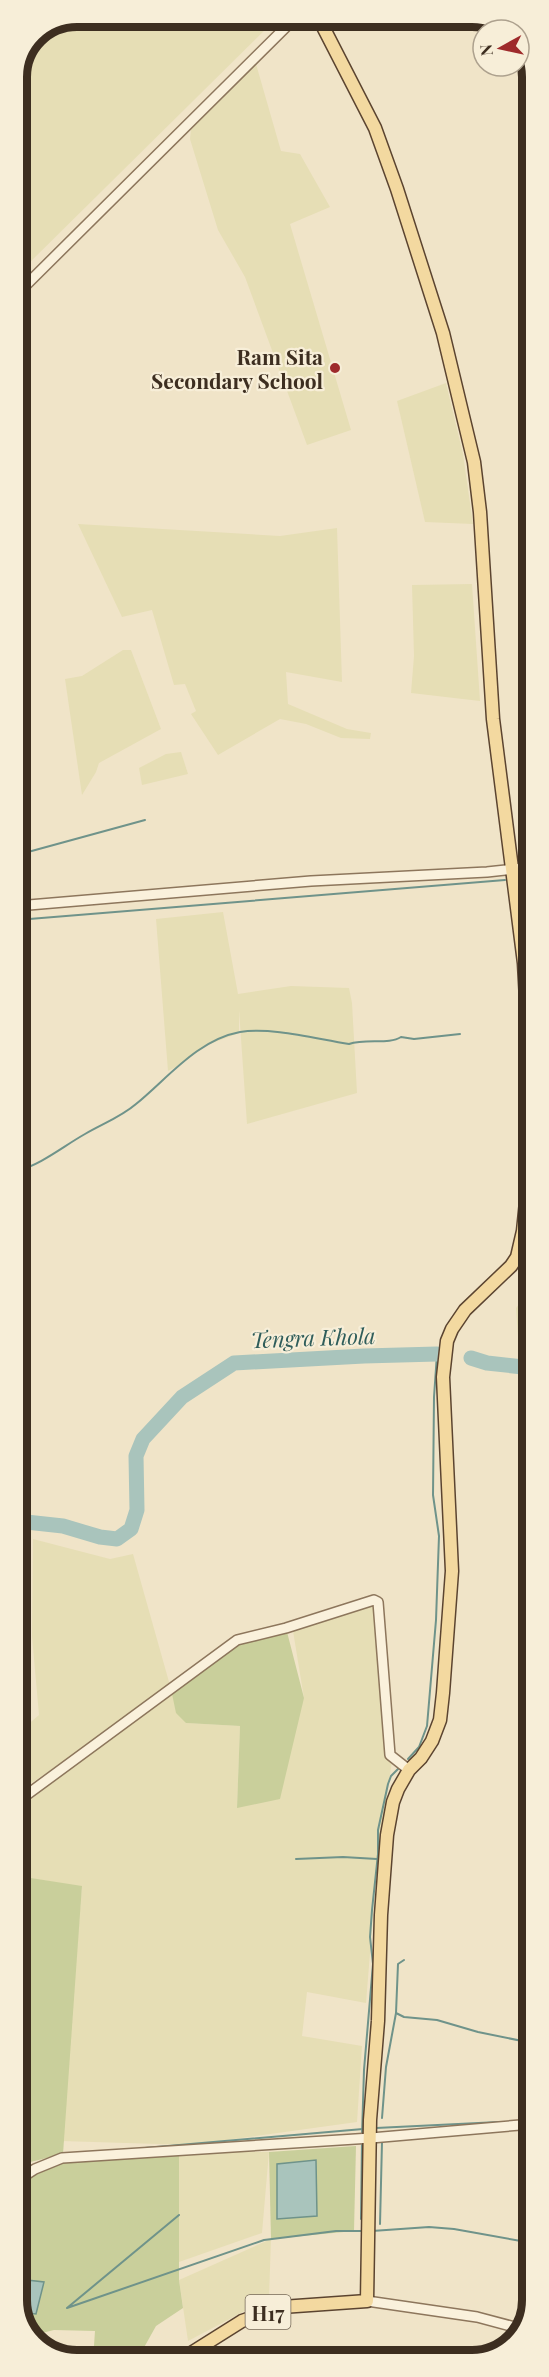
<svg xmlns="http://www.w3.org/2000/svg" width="549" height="2377" viewBox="0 0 549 2377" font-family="'Playfair Display',serif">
  <rect width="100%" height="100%" fill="#f0e4c8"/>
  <g fill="#e6deb5">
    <polygon points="77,17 278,17 17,275 17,76 34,34"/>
    <polygon points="256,64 281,151 300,154 330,207 290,224 351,430 307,445 245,277 218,230 190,139 192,119 236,75"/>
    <polygon points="446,383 463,454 473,524 425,522 397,401"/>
    <polygon points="78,524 280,536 337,528 342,682 286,672 288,704 347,729 371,733 370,739 341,738 306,724 280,719 218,755 191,714 196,711 185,684 174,685 152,610 122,617"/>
    <polygon points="472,584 480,701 411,693 414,656 412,585"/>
    <polygon points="123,650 131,650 161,729 99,763 96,772 82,795 65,679 82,676"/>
    <polygon points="181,752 188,774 142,785 139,768 166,754"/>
    <polygon points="223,912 238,994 291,986 349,988 352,1003 357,1093 247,1124 239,1010 239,1033 207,1045 180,1065 168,1071 156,919"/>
    <polygon points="532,1288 532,1355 519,1350 516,1308"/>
    <polygon points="33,1539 110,1559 133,1554 171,1689 186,1723 240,1726 237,1808 304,1698 293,1631 378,1602 393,1755 378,1854 366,2003 307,1992 302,2036 362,2046 357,2122 191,2145 61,2141 82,1887 18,1876 24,1805 161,1696 21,1790 18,1733 39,1715 32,1636"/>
    <polygon points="179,2150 269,2152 262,2233 179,2262"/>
    <polygon points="271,2239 269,2298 188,2341 179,2280"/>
    <polygon points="502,2349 484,2359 412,2360"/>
  </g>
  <g fill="#c9cf9b">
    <polygon points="286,1628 304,1698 280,1799 237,1808 240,1726 186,1723 176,1713 171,1689 237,1640"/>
    <polygon points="18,1876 82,1886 63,2154 18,2165"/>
    <polygon points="356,2146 354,2231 271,2239 269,2152"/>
    <path d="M179 2150V2280L183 2308 156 2326 137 2360H93L95 2331 54 2330 30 2336 18 2312V2180C64 2150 125 2154 179 2150Z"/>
  </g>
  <g fill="#a9c4bc" stroke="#6f938a" stroke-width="1.5">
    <polygon points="316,2160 317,2216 277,2219 277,2164"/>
    <polygon points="18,2279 44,2282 36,2314 18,2312"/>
  </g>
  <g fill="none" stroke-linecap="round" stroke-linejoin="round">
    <g stroke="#6f938a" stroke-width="2">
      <polyline points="17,855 145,820"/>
      <polyline points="518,878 532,877"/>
      <polyline points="17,920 505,880"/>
      <path d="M17 1171C42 1164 62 1147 85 1134 102 1124 121 1117 136 1104 168 1078 197 1040 240 1032 272 1027 316 1039 349 1044 366 1038 389 1045 401 1037L414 1039 460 1034"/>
      <polyline points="408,1759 419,1747 427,1726 436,1620 439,1536 433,1495 434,1397 437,1354"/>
      <polyline points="296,1859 343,1857 377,1859"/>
      <polyline points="396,2013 404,2017 437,2020 478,2032 532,2043"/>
      <polyline points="382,2118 386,2067 396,2013 398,1964 404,1960"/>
      <polyline points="376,2128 499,2122"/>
      <polyline points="362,2135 364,2070 373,1964 370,1937 372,1910 378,1854 378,1830 388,1784 391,1776 399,1768"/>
      <polyline points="145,2148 363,2129"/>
      <polyline points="18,2173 56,2156"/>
      <polyline points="179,2215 67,2308 264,2240 336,2231 363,2231"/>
      <polyline points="361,2219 362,2141"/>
      <polyline points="380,2224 382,2142"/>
      <polyline points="372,2231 429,2227 454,2229 532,2243"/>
    </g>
    <g stroke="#a9c4bc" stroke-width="15">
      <polyline points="471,1358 487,1363 532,1368"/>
      <polyline points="17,1521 63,1526 100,1537 117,1539 131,1529 137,1510 136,1456 143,1439 182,1397 234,1363 364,1356 437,1354"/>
    </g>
    <g stroke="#8d765c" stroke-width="12">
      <g id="minor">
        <polyline points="17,294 296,17"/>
        <polyline points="17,906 311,881 487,872 532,867"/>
        <polyline points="17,1802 237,1640 286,1628 374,1600 378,1602 390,1755 409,1770"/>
        <polyline points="18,2180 35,2169 62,2158 371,2138 532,2124"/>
        <polyline points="367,2301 477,2317 522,2329"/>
      </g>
    </g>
    <g stroke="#5b4430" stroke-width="15">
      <polyline id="major" points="180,2360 242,2321 282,2307 367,2301 370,2120 378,2021 381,1915 387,1835 393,1802 398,1789 409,1770 421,1758 432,1741 440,1720 443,1693 452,1571 443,1377 447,1341 452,1329 465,1310 511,1266 517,1257 523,1231 531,1153 532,1108 524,963 493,719 480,512 474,462 443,333 397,189 375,128 318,17"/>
    </g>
    <use href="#minor" stroke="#faf1dc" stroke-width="9"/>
    <use href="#major" stroke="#f3d9a0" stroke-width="12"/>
  </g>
  <circle fill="#9e2a2b" stroke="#f7eed8" stroke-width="2" cx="335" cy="368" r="6"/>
  <g text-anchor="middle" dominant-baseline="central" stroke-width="4.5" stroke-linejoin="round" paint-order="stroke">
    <rect fill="#f7eed8" stroke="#756857" stroke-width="1.5" x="245.5" y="2295" width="45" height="34" rx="4.5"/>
    <g font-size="20" font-weight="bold" fill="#3d2e20">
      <text x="268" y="2312">H17</text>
    </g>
    <g font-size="21" font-weight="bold" fill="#3d2e20" stroke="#f7eed8" text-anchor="end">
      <text x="323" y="356">Ram Sita<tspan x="323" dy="24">Secondary School</tspan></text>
    </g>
    <g font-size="22" font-style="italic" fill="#2f5d5a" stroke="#f7eed8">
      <text transform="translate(313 1337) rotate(-2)">Tengra Khola</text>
    </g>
  </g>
  <path d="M0 0H549V2377H0ZM77 27H472A50 50 0 0 1 522 77V2300A50 50 0 0 1 472 2350H77A50 50 0 0 1 27 2300V77A50 50 0 0 1 77 27Z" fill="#f7eed8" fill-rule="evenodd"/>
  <path fill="none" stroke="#3d2e20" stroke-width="8" d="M77 27H472A50 50 0 0 1 522 77V2300A50 50 0 0 1 472 2350H77A50 50 0 0 1 27 2300V77A50 50 0 0 1 77 27Z"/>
  <g transform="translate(501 48) rotate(262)"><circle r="28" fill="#f7eed8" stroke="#ada18e" stroke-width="1.5"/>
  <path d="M0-4.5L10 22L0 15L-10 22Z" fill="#9e2a2b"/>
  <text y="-9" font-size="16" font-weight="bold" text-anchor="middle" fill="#3d2e20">N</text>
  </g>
</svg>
